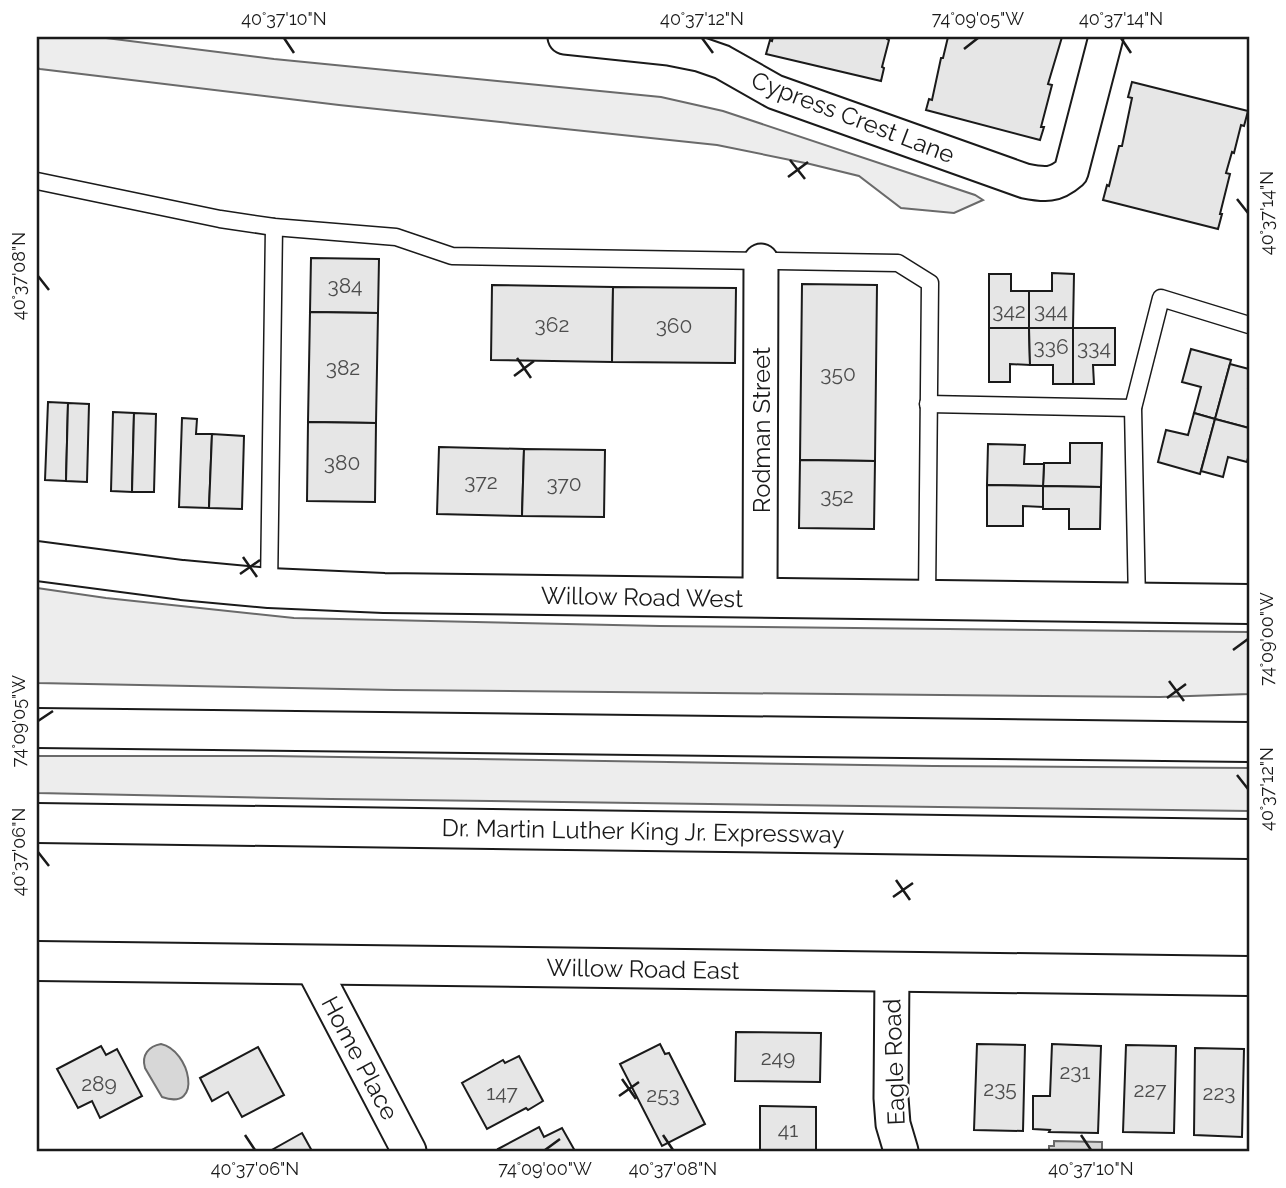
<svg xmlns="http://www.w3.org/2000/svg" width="1286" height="1188" viewBox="0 0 1286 1188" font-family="Raleway,sans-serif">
  <rect width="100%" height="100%" fill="#fff"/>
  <g fill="#ededed" stroke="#6a6a6a" stroke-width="2">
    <polygon points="37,37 98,37 274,59 661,97 723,111 975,195 983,200 954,213 901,208 859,176 810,164 717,145 339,105 40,69 37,68"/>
    <polygon points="37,588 106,598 294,618 660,626 1249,632 1249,694 1160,697 394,690 37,683"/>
    <polygon points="37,756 271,756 933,766 1249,768 1249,811 331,799 37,793"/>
  </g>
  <g fill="#d7d7d7" stroke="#6a6a6a" stroke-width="2">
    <path d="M161 1044C190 1050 204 1112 162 1097L145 1068C141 1055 149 1046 161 1044Z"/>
    <polygon points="1054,1141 1102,1142 1102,1151 1049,1151 1049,1146 1054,1146"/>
  </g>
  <g fill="#e6e6e6" stroke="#1a1a1a" stroke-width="2">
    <polygon points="773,37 887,37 887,39 889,40 882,67 884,68 881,81 766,54 770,40 772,41"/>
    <polygon points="946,37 1062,37 1048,84 1052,85 1041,127 1044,127 1040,140 926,110 929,99 932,100 941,58 943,58 948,37"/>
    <polygon points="1132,82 1248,111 1244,126 1241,125 1234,153 1232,152 1226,173 1230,174 1220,214 1222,214 1218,229 1103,200 1107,185 1109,186 1119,146 1122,146 1132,98 1128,97"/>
    <polygon points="311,258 379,259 378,313 310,312"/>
    <polygon points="1052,273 1074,274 1073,328 1029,328 1029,291 1052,291"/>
    <polygon points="989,274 1011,274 1011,291 1029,291 1029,328 989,328"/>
    <polygon points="802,284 877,285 875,461 800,460"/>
    <polygon points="492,285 613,287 612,362 491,360"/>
    <polygon points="613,287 736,288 735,363 612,362"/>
    <polygon points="310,312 378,313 376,423 308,422"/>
    <polygon points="989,328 1029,328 1030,365 1010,364 1010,382 989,382"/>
    <polygon points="1029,328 1073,328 1073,384 1053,384 1053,365 1030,365"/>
    <polygon points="1073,328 1115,328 1115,365 1093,365 1094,384 1073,384"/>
    <polygon points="1191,349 1231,360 1215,419 1194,413 1201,387 1182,382"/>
    <polygon points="1230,364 1249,369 1248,388 1249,388 1249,428 1215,419"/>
    <polygon points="48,402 68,403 66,481 45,480"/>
    <polygon points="68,403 89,404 87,482 66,481"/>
    <polygon points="113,412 134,413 132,492 111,491"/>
    <polygon points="134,413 156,414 154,492 132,492"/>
    <polygon points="1194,413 1215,419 1200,474 1158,462 1166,430 1188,435"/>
    <polygon points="182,418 197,419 196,434 212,434 209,508 179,507"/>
    <polygon points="1215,419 1249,428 1249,454 1247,462 1228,457 1223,477 1201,471"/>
    <polygon points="308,422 376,423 375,502 307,501"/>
    <polygon points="212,434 244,436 242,509 209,508"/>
    <polygon points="1070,443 1102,443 1101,487 1043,486 1044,463 1070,463"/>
    <polygon points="988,444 1025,445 1024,464 1044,464 1043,486 987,485"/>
    <polygon points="439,447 524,449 522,516 437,514"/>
    <polygon points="524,449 605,450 604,517 522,516"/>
    <polygon points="800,460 875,461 874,529 799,528"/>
    <polygon points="987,485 1043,486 1043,507 1023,506 1023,526 987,526"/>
    <polygon points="1043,486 1101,487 1100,529 1069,529 1069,509 1043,509"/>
    <polygon points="736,1032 821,1033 820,1082 735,1081"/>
    <polygon points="660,1044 665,1054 669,1053 705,1124 662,1146 620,1064"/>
    <polygon points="977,1044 1025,1045 1023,1131 974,1130"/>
    <polygon points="1052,1044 1101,1046 1098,1133 1049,1132 1050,1130 1033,1129 1033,1096 1050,1096"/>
    <polygon points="1126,1045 1176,1046 1174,1133 1123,1132"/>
    <polygon points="101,1046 106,1055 117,1049 142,1096 100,1118 92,1101 78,1108 57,1069"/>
    <polygon points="258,1047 284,1095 242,1117 228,1092 212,1101 200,1078"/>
    <polygon points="1195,1048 1244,1049 1242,1137 1194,1135"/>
    <polygon points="519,1056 543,1101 528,1110 526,1108 487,1129 462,1083 503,1060 505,1063"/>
    <polygon points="760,1106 816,1107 816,1151 760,1151"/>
    <polygon points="539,1127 544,1137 562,1128 575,1151 499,1151 498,1149"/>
    <polygon points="302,1133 312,1151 270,1151"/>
  </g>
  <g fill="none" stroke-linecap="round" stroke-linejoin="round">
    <g stroke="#1a1a1a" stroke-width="19">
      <g id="service">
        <polyline points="37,181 220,219 274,227 396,237 452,256 898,263 930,283 927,600"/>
        <polyline points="928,404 1133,408"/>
        <polyline points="269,588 274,227"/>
        <polyline points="1137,603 1133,408 1161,298 1249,325"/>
      </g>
    </g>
    <g stroke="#1a1a1a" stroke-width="37">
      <g id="minor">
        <path d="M565 37 669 48 699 54 722 62 775 92 1025 181C1045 185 1055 186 1071 172L1106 37"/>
        <polyline points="760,598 761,261"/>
        <polyline points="311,964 409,1151"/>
        <polyline points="892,972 891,1098 893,1124 901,1151"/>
      </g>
    </g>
    <g stroke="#1a1a1a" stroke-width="42">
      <polyline id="tertiary" points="37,561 182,580 269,588 384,593 1249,604"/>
    </g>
    <g stroke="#1a1a1a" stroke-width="42">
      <polyline id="secondary" points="37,961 1249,976"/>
    </g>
    <g stroke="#1a1a1a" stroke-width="42">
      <g id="motorway">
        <polyline points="37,728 1249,742"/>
        <polyline points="37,823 1249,839"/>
      </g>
    </g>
    <use href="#service" stroke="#fff" stroke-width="16"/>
    <use href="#minor" stroke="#fff" stroke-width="33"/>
    <use href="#tertiary" stroke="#fff" stroke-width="38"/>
    <use href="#secondary" stroke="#fff" stroke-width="38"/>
    <use href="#motorway" stroke="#fff" stroke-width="38"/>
  </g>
  <path fill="none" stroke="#1a1a1a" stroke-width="2.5" d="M284 38 294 53M702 38 713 53M1121 38 1131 53M964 49 978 38M790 160 805 179M788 177 808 162M1237 199 1248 213M38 276 49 290M517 358 531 378M514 376 534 361M243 557 257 577M240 574 260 560M1233 650 1248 639M1169 681 1184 701M1167 698 1186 684M38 721 53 711M1237 775 1248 789M38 852 49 866M896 880 910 900M893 897 913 883M622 1079 636 1099M619 1096 639 1082M245 1135 255 1150M663 1135 673 1150M1081 1135 1091 1150M545 1150 560 1139"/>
  <g text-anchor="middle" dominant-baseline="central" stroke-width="5" stroke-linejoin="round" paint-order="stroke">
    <g font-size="21" fill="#4d4d4d">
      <text x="345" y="285">384</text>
      <text x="1009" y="310">342</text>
      <text x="1051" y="310">344</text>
      <text x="552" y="324">362</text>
      <text x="674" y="325">360</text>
      <text x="1051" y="346">336</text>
      <text x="1094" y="347">334</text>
      <text x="343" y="367">382</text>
      <text x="838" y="373">350</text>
      <text x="342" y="462">380</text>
      <text x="481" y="481">372</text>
      <text x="564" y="483">370</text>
      <text x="837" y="495">352</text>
      <text x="778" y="1057">249</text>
      <text x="1075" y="1071">231</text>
      <text x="99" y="1083">289</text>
      <text x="1000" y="1088">235</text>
      <text x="1150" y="1089">227</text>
      <text x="502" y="1092">147</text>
      <text x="1219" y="1092">223</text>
      <text x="663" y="1094">253</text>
      <text x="788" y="1129">41</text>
    </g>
    <g font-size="24" fill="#1a1a1a" stroke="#fff">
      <text transform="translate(853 117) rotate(21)">Cypress Crest Lane</text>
      <text transform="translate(761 430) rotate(-90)">Rodman Street</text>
      <text transform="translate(642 597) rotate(1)">Willow Road West</text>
      <text transform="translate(643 831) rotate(1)">Dr. Martin Luther King Jr. Expressway</text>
      <text transform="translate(643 969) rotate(1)">Willow Road East</text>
      <text transform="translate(360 1058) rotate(62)">Home Place</text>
      <text transform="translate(894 1062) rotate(-92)">Eagle Road</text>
    </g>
  </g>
  <rect width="1286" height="1188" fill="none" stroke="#ffffff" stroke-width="77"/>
  <rect x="38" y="38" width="1210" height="1112" fill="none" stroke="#1a1a1a" stroke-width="2.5"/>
  <g font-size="18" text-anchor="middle" fill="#1a1a1a">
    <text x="284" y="25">40°37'10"N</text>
    <text x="702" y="25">40°37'12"N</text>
    <text x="978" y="25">74°09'05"W</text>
    <text x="1121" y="25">40°37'14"N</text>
    <text transform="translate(1267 213) rotate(-90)" y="6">40°37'14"N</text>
    <text transform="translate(19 276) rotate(-90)" y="6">40°37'08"N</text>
    <text transform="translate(1267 639) rotate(-90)" y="6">74°09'00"W</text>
    <text transform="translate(19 721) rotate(-90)" y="6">74°09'05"W</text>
    <text transform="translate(1267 789) rotate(-90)" y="6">40°37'12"N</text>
    <text transform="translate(19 852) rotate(-90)" y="6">40°37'06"N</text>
    <text x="255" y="1175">40°37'06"N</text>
    <text x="545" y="1175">74°09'00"W</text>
    <text x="673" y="1175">40°37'08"N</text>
    <text x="1091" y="1175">40°37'10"N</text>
  </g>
</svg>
